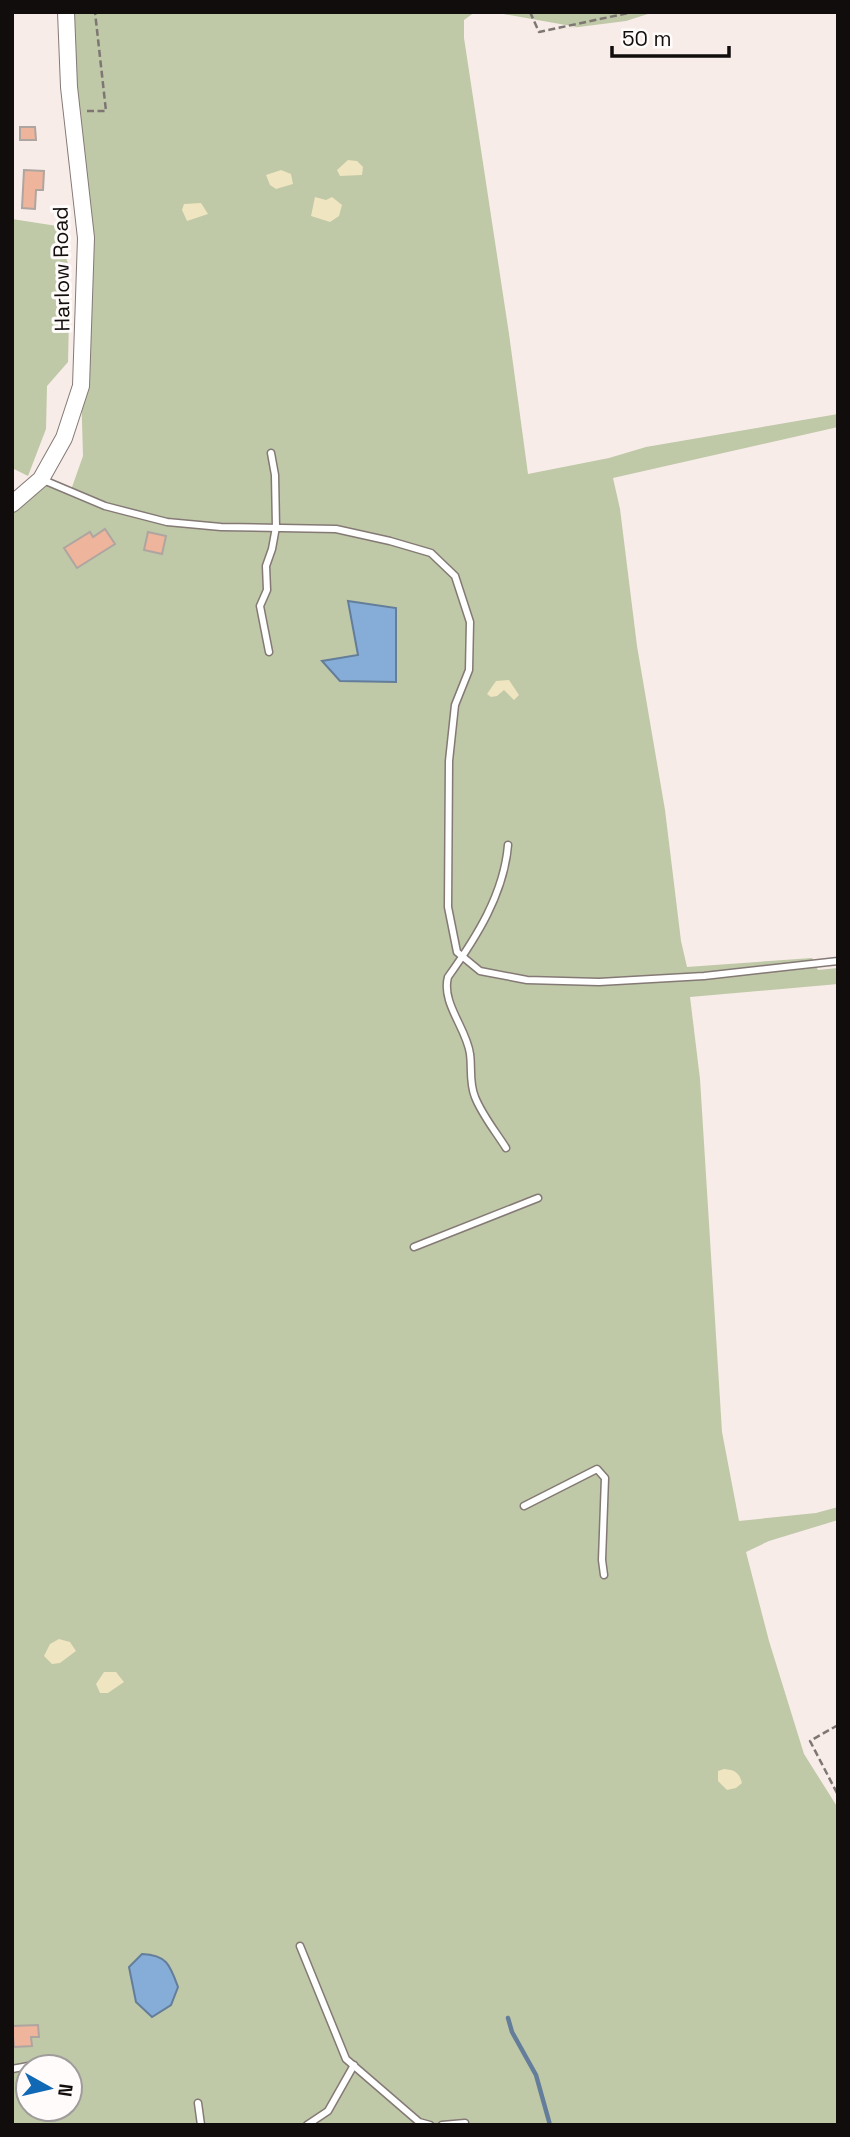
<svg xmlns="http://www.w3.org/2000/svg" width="850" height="2137" viewBox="0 0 850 2137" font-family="'Space Grotesk',sans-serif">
  <rect width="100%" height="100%" fill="#f7ece7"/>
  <g fill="#bfc8a7" fill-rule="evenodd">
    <path d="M66 12H475L464 20V38L509 334 528 474 609 458 646 447 838 414V427L613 478 620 509 637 646 665 810 681 941 687 967 812 958 818 970 838 968V984L690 997 700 1079 722 1432 739 1521 816 1513 838 1507V1520L769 1541 746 1552 769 1641 804 1754 838 1808V2125H12V504L41 479 71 490 83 456 81 386 86 238ZM28 2067H70V2109H28Z"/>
    <polygon points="492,12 654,12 626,21 539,32 577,27"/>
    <polygon points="12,219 57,226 70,271 68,362 47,386 46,429 28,476 12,468"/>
  </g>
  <g fill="#efe5c0">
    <polygon points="348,160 357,161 363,167 362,175 340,176 337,170"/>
    <polygon points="281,170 291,174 293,184 276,189 270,185 266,175"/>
    <polygon points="315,197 326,200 332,197 342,205 339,216 330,222 311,216"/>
    <polygon points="201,203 208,214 187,221 182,210 184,204"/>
    <polygon points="509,680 519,695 514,700 504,690 497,696 491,697 487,694 496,681"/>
    <polygon points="59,1639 70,1642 76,1651 60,1663 52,1664 44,1656 50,1644"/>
    <polygon points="104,1672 116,1672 124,1682 108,1693 100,1693 96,1684"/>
    <path d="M724 1769C736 1770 739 1773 742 1783L736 1788 727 1790 718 1781V1771Z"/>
  </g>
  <g fill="#86add7" stroke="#637d9a" stroke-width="2">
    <polygon points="348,601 396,608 396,682 340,681 322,661 358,655"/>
    <path d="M142 1954C167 1955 170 1965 178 1987L171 2005 152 2017 136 2002 129 1967Z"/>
  </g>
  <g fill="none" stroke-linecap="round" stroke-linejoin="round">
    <polyline stroke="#637d9a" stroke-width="4.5" points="508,2018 512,2032 536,2075 550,2125"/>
  </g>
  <g fill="#eeb59c" stroke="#afa5a0" stroke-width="2">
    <polygon points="20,127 35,127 36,140 20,140"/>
    <polygon points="24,170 44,171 43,190 36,190 35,209 22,208"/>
    <polygon points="105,529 115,544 77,568 64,548 90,532 93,537"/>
    <polygon points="148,532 166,536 162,554 144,550"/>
    <polygon points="38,2025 39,2037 31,2037 32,2046 14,2047 12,2026"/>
  </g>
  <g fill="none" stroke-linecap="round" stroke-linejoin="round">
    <g stroke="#847975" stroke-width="9">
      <g id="service">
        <polyline points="41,479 105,506 167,522 221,527 336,529 390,541 431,553 455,576 470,622 469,670 455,705 449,761 448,907 457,952 480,971 527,980 599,982 704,976 838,961"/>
        <polyline points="269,652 260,606 267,590 266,566 272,549 276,527 275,475 271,453"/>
        <path d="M506 1148C496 1132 482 1115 475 1097 469 1083 472 1068 470 1054 467 1029 441 1003 448 977 476 938 504 894 508 845"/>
        <polyline points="414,1247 538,1198"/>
        <polyline points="524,1506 597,1469 605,1478 602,1560 604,1575"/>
        <polyline points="300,1946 346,2059 419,2122 430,2125"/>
        <polyline points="12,2069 45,2063"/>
        <polyline points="198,2103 201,2125"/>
        <polyline points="307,2125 328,2111 354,2065"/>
        <polyline points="442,2125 465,2123"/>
      </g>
    </g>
    <g stroke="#847975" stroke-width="18">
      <polyline id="tertiary" points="12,504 41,479 64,438 81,386 86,238 69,87 66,12"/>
    </g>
    <g stroke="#7d7673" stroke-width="2.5" stroke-dasharray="7 3.5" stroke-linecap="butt">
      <polyline points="530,12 539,32 633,12"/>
      <polyline points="87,111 106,111 95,12"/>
      <polyline points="838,1725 810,1741 838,1795"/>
    </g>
    <use href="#service" stroke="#fff" stroke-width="6"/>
    <use href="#tertiary" stroke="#fff" stroke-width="16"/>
  </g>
  <g text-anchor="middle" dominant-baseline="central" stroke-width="6" stroke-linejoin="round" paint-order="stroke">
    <g font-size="21" fill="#110d0c" stroke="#fefbfa">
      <text transform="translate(61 269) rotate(-91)">Harlow Road</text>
    </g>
  </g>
  <rect width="850" height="2137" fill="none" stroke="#110d0c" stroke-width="28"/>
  <g transform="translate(49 2088) rotate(98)"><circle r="33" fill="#fefbfa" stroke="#9f9c9b" stroke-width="2"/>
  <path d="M0-5L12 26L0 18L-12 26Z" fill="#1168b5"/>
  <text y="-10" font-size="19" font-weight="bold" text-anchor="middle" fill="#110d0c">N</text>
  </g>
  <path d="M612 46v10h117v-10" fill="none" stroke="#110d0c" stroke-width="3.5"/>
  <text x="622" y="46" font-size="21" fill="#110d0c" stroke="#fefbfa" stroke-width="5" paint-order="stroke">50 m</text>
</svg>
